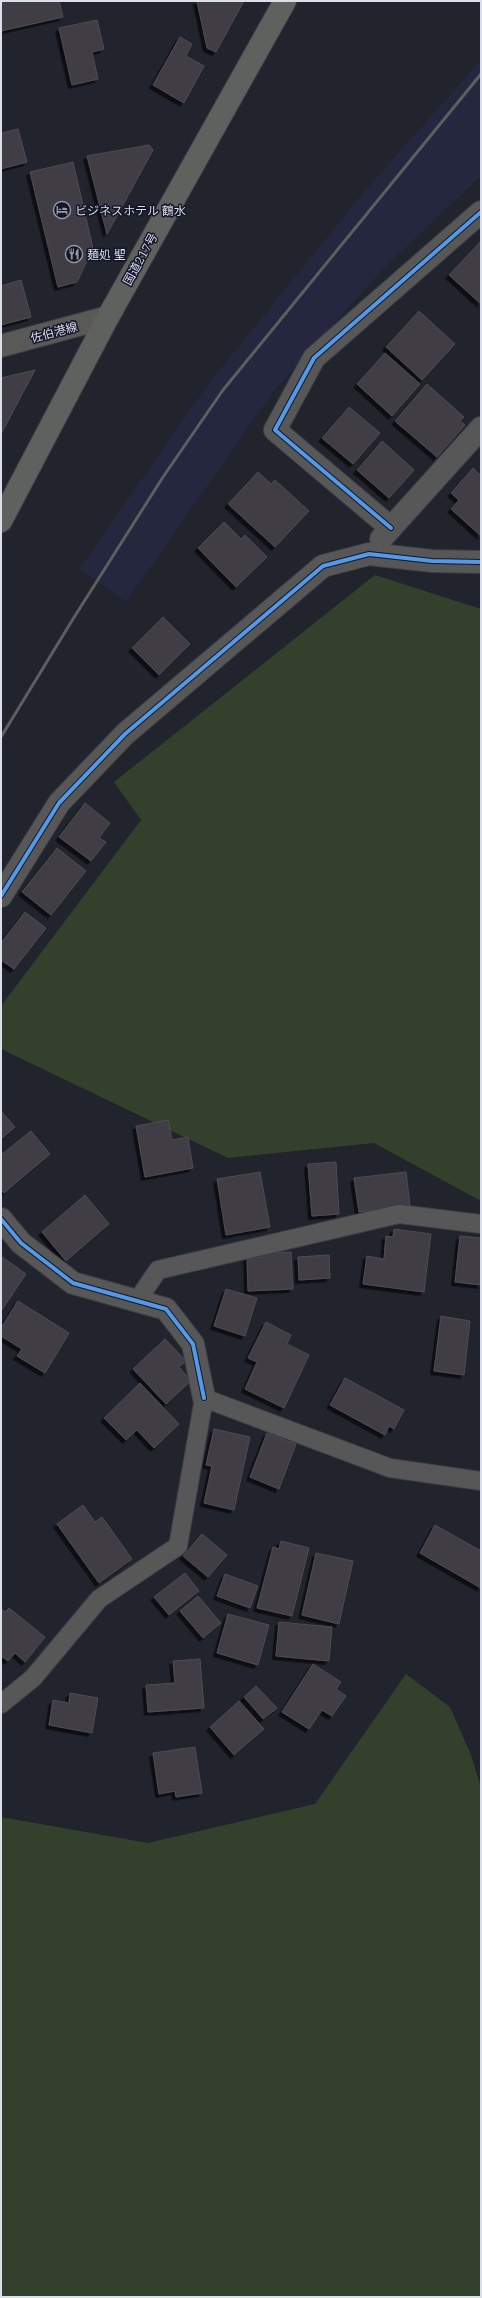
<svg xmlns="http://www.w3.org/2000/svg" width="482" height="2298" viewBox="0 0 482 2298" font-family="'IBM Plex Serif','Noto Sans JP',serif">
  <defs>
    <filter id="shadow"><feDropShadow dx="-3.5" dy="3.5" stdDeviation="0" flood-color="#0009"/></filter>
  </defs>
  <rect width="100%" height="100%" fill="#21242d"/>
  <polygon fill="#24273d" points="481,60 481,176 383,269 273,392 126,602 79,569 209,383 362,194"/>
  <g fill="#33402b">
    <polygon points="375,575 481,609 481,1201 374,1143 228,1158 1,1049 1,1006 141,820 114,782"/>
    <polygon points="406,1674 450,1707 471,1755 481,1788 481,2297 1,2297 1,1817 148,1843 315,1804"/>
  </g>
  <g fill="#403c44" stroke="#4f4c52" filter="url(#shadow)">
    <polygon points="1,1 59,1 63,17 1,31"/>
    <polygon points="197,1 244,1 216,52 207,48"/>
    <polygon points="97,20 104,49 92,52 98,79 72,85 59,28"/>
    <polygon points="180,37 192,44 186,56 204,66 184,103 153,85"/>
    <polygon points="18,129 27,162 1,169 1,133"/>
    <polygon points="149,145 153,150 107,234 87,156"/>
    <polygon points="73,162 93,248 77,282 58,287 30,172"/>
    <polygon points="480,242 481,243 481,304 449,275"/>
    <polygon points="21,280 31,317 1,325 1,286"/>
    <polygon points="419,311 455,344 422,380 386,347"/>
    <polygon points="385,353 420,384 392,416 357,384"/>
    <polygon points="35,370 1,434 1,378"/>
    <polygon points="427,384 464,417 460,421 465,425 437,457 395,421"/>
    <polygon points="349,407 380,433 353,464 322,438"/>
    <polygon points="382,441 414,470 389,498 357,470"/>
    <polygon points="473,468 481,476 481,536 451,509 459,500 451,493"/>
    <polygon points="258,472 271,484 275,480 309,511 275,547 228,504"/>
    <polygon points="224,522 241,539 245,535 267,557 236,587 198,548"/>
    <polygon points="163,617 190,644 159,675 132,648"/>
    <polygon points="85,803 110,823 99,838 106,842 91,861 59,837"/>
    <polygon points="57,848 86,871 51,915 22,892"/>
    <polygon points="25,912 46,928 14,969 1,960 1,943"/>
    <polygon points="1,1111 15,1127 1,1139"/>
    <polygon points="168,1120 172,1140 188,1137 193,1168 145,1177 136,1126"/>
    <polygon points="31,1131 50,1154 4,1193 1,1190 1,1155"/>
    <polygon points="336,1162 339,1214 312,1216 308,1164"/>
    <polygon points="260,1172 270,1227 226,1235 217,1179"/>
    <polygon points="406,1172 410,1206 359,1212 354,1178"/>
    <polygon points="85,1195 109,1224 66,1261 42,1232"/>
    <polygon points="394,1229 431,1234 424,1292 363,1284 367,1256 384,1259 386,1236 393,1237"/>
    <polygon points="460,1236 481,1238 481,1285 455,1282"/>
    <polygon points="291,1252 293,1289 248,1291 247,1257 264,1257 264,1253"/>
    <polygon points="329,1255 330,1278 299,1280 298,1257"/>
    <polygon points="1,1256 26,1274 1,1311"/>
    <polygon points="226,1289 257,1298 245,1336 214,1326"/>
    <polygon points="18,1301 69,1333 45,1373 17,1356 22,1349 1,1336 1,1328"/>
    <polygon points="441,1316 470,1321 464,1375 434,1371"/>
    <polygon points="266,1322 291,1335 287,1344 309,1355 284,1408 245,1389 257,1362 248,1358"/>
    <polygon points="165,1339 186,1361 179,1367 191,1381 166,1404 133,1369"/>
    <polygon points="345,1378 404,1410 394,1429 389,1426 385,1435 330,1405"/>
    <polygon points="140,1383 179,1424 154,1448 137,1430 126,1440 104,1418"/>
    <polygon points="214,1429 250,1437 234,1510 204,1503 212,1466 206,1465"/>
    <polygon points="267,1433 296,1444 279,1489 250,1477"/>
    <polygon points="83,1505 95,1522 102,1517 132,1559 99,1583 57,1524"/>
    <polygon points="435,1525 481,1551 481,1588 420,1553"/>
    <polygon points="202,1534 227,1555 208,1577 183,1556"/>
    <polygon points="281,1541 309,1548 292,1616 257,1608 273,1547 279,1549"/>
    <polygon points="316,1553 353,1561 339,1624 302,1615"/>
    <polygon points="185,1573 199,1591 169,1615 154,1597"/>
    <polygon points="225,1574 258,1586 250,1608 217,1596"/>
    <polygon points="198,1596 221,1623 203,1638 180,1611"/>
    <polygon points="9,1608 45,1637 25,1662 15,1653 8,1661 1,1656 1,1609 5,1612"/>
    <polygon points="228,1614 269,1625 258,1665 217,1653"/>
    <polygon points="279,1622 332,1627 329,1661 276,1656"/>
    <polygon points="200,1659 204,1708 148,1712 146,1685 175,1683 173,1661"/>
    <polygon points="313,1664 341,1682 336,1689 346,1696 332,1716 322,1710 309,1729 282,1712"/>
    <polygon points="256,1686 277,1708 263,1719 244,1697"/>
    <polygon points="70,1693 98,1698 92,1733 49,1725 53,1700 69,1703"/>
    <polygon points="239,1701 264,1729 234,1755 210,1727"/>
    <polygon points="195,1747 202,1793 176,1797 175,1791 159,1794 153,1753"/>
  </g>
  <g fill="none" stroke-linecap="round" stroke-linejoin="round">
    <g stroke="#3c3f47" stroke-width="20">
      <g id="service">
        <polyline points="137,1301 158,1270 399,1214 481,1224"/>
        <polyline points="1,1704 33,1678 99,1599 178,1546 204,1398 390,1468 481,1481"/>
      </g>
    </g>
    <g stroke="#3c3f47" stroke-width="24">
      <g id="minor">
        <polyline points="391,528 275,430 314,358 481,212"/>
        <polyline points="381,539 481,428"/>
        <polyline points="1,896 59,803 125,734 323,566 369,554 432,561 481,562"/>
        <polyline points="1,1219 21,1243 73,1283 166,1309 193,1344 204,1398"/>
      </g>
    </g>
    <g stroke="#3c3f47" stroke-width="24">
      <polyline id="secondary" points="1,346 108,317"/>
    </g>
    <g stroke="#3c3f47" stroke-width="24">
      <polyline id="trunk" points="1,521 108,317 285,1"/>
    </g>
    <use href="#service" stroke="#565756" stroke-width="18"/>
    <use href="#minor" stroke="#565756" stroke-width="22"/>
    <use href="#secondary" stroke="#595a58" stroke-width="22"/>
    <use href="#trunk" stroke="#5f615e" stroke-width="22"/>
    <polyline stroke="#5d5e60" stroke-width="3" points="1,737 73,619 163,477 223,390 481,74"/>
    <g stroke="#131628" stroke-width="6">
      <g id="cycleway">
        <polyline points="391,528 275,430 314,358 481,212"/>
        <polyline points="1,896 59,803 125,734 323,566 369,554 432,561 481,562"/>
        <polyline points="1,1219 21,1243 73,1283 166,1309 193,1344 204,1398"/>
      </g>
    </g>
    <use href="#cycleway" stroke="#5399e6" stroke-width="4"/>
  </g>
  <defs>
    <g id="hotel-ring" transform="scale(0.9)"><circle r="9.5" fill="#131628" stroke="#9a9da8" stroke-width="1.5"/><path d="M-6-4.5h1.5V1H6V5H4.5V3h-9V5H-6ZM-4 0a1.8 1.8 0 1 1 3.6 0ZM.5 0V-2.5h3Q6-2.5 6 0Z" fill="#9a9da8"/></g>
    <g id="restaurant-ring" transform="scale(0.9)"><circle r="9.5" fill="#131628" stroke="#9a9da8" stroke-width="1.5"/><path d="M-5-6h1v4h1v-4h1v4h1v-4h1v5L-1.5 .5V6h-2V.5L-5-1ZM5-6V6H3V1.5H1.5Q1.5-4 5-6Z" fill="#9a9da8"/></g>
  </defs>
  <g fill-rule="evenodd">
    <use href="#hotel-ring" x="62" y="210"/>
    <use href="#restaurant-ring" x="74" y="254"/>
  </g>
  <g text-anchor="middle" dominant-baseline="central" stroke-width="3" stroke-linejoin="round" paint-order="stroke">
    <g font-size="12" fill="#dbdeeb" stroke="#131628" text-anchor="start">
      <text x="75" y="210">ビジネスホテル 鶴水</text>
      <text x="87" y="254">麺処 聖</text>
    </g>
    <g font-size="12" fill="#dbdeeb" stroke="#131628">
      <text transform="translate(140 259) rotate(-61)">国道217号</text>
      <text transform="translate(54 332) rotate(-15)">佐伯港線</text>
    </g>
  </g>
  <rect width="482" height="2298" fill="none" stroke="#dbdeeb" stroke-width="4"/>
</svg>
